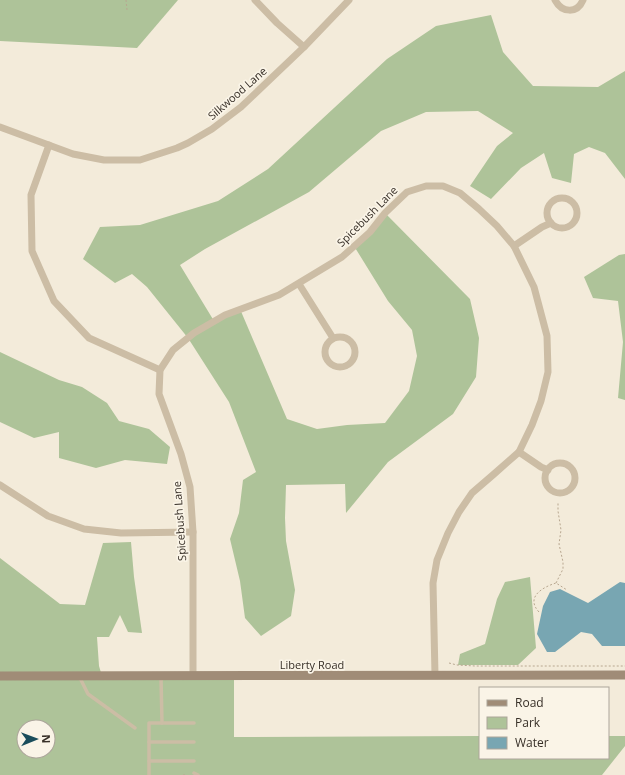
<svg xmlns="http://www.w3.org/2000/svg" width="625" height="775" viewBox="0 0 625 775" font-family="'Open Sans',sans-serif">
  <rect width="100%" height="100%" fill="#f3ebda"/>
  <g fill="#aec399" fill-rule="evenodd">
    <polygon points="0,0 178,0 137,48 0,41"/>
    <polygon points="491,15 503,52 533,86 598,87 625,71 625,179 605,153 589,147 574,154 571,183 552,178 544,153 521,168 491,199 470,186 497,146 513,133 478,111 426,112 381,131 309,192 205,249 180,265 214,321 240,309 287,419 317,429 347,425 385,423 409,391 417,356 412,330 388,301 354,246 385,213 470,299 479,338 476,377 453,414 388,462 346,513 345,484 286,485 285,518 286,541 295,590 291,616 261,636 245,618 240,581 230,539 239,513 243,480 256,472 229,402 188,338 147,287 132,274 115,283 83,259 100,227 140,225 218,201 268,169 387,59 436,26"/>
    <polygon points="625,254 625,400 618,398 623,342 618,301 593,298 584,277 619,255"/>
    <polygon points="0,352 59,380 82,387 107,403 119,421 149,429 170,447 167,464 125,460 96,468 59,458 59,432 34,438 0,422"/>
    <path d="M131 542 134 577 142 633 128 632 120 615 109 637H97L99 666 102 676H234V737L480 736V758H608V736H625V746L602 775H0V558L60 604 85 605 103 543ZM24 727H48V751H24Z"/>
    <polygon points="530,577 536,648 518,665 458,665 460,654 485,644 497,599 505,582"/>
  </g>
  <polygon fill="#78a6b2" points="620,582 625,583 625,646 602,646 592,634 581,632 555,652 547,652 537,634 543,606 550,592 560,589 588,603"/>
  <g fill="none" stroke-linecap="round" stroke-linejoin="round">
    <g stroke="#b8a790" stroke-width="1" stroke-dasharray="2 2" stroke-linecap="butt">
      <polyline points="126,0 127,10"/>
      <polyline points="556,583 563,569 563,562 559,544 561,530 558,511 558,503"/>
      <path d="M539 612C525 597 543 587 556 583L567 590"/>
      <polyline points="449,663 457,665 475,666 625,666"/>
      <polyline points="184,774 184,775"/>
    </g>
    <g stroke="#ccbda5" stroke-width="3.5">
      <polyline points="79,676 88,694 135,728"/>
      <polyline points="161,677 162,723 194,723"/>
      <polyline points="162,723 149,723 149,761 194,761"/>
      <polyline points="149,742 194,742"/>
      <polyline points="149,761 149,775"/>
      <polyline points="194,773 198,775"/>
    </g>
    <g stroke="#ccbda5" stroke-width="7">
      <polyline points="255,0 277,23 304,47"/>
      <path d="M555 0C562 13 577 14 583 0"/>
      <polyline points="0,127 73,154 104,160 140,160 177,148 188,143 212,129 241,107 304,47 349,0"/>
      <polyline points="49,145 31,195 32,251 54,301 89,338 160,370"/>
      <circle cx="562" cy="213" r="15"/>
      <polyline points="514,246 542,227 551,223"/>
      <polyline points="299,284 333,338"/>
      <circle cx="340" cy="352" r="15"/>
      <polyline points="519,452 541,467 548,470"/>
      <circle cx="560" cy="478" r="15"/>
      <polyline points="0,485 48,516 84,529 121,533 193,532"/>
      <polyline points="193,676 193,532 190,487 181,454 159,394 160,370 173,350 194,333 225,315 279,295 342,257 370,232 385,213 407,192 426,186 443,186 460,193 479,209 497,226 514,246 534,287 547,336 548,372 541,401 532,425 519,452 494,474 472,493 459,512 448,533 437,560 433,583 435,675"/>
    </g>
    <polyline stroke="#a08c77" stroke-width="9" points="0,676 625,675"/>
  </g>
  <g text-anchor="middle" dominant-baseline="central" stroke-width="3.5" stroke-linejoin="round" paint-order="stroke">
    <g font-size="11" fill="#372f27" stroke="#faf4e7">
      <text transform="translate(237 93) rotate(-41)">Silkwood Lane</text>
      <text transform="translate(367 216) rotate(-45)">Spicebush Lane</text>
      <text transform="translate(179 521) rotate(-94)">Spicebush Lane</text>
      <text x="312" y="664">Liberty Road</text>
    </g>
  </g>
  <rect x="479" y="687" width="130" height="72" fill="#faf4e7" stroke="#aca59a"/>
  <rect x="487" y="700" width="20" height="6" fill="#a08c77" stroke="#aca59a"/>
  <text x="515" y="707" font-size="12" fill="#372f27">Road</text>
  <rect x="487" y="717" width="20" height="12" fill="#aec399" stroke="#aca59a"/>
  <text x="515" y="727" font-size="12" fill="#372f27">Park</text>
  <rect x="487" y="737" width="20" height="12" fill="#78a6b2" stroke="#aca59a"/>
  <text x="515" y="747" font-size="12" fill="#372f27">Water</text>
  <g transform="translate(36 739) rotate(89)"><circle r="19" fill="#faf4e7" stroke="#aca59a"/>
  <path d="M0-3L7 15L0 10L-7 15Z" fill="#1a4d5b"/>
  <text y="-6" font-size="11" font-weight="bold" text-anchor="middle" fill="#372f27">N</text>
  </g>
</svg>
